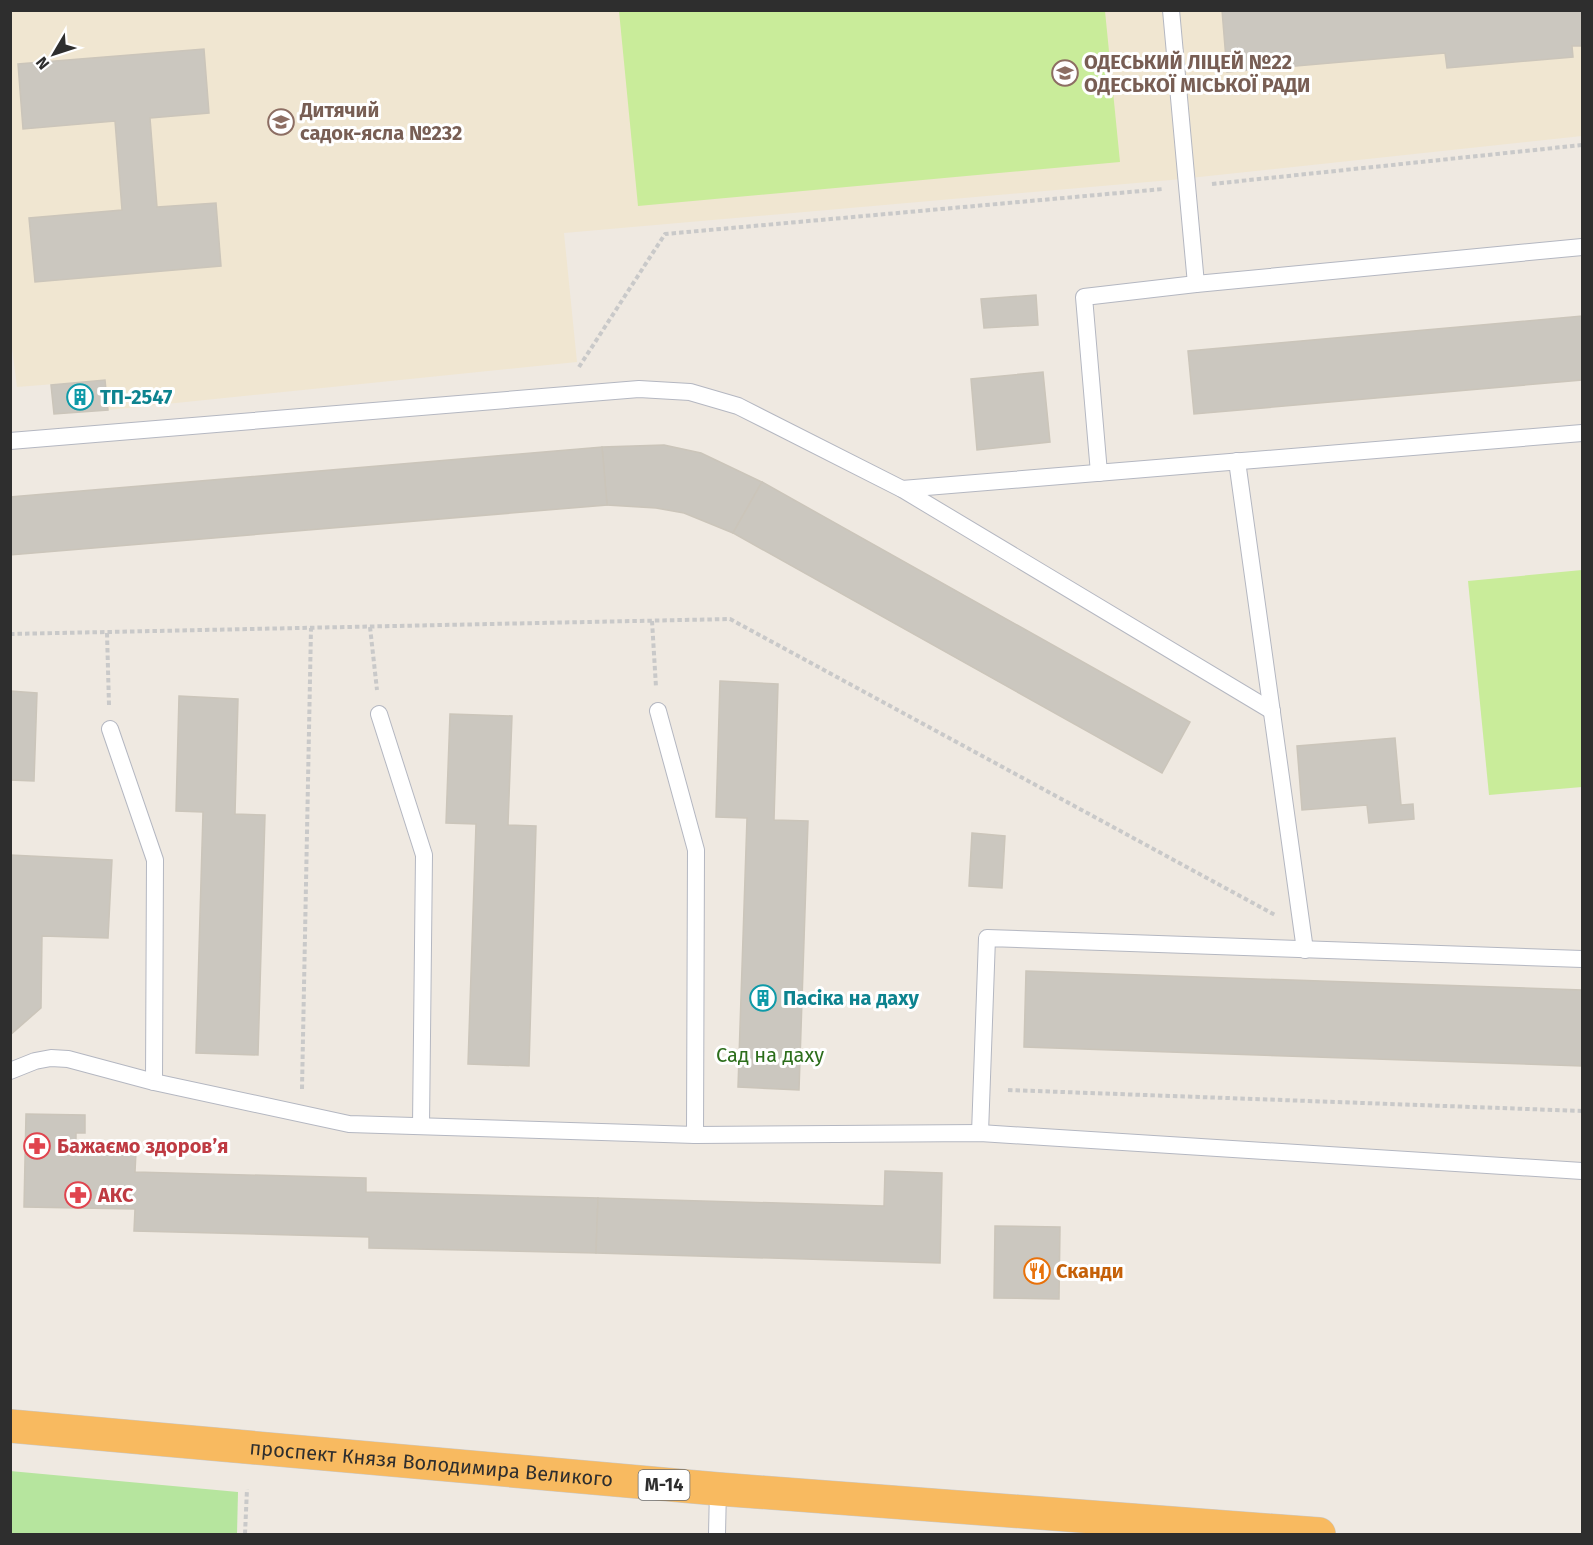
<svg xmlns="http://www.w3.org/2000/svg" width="1593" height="1545" viewBox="0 0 1593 1545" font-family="'Fira Sans',sans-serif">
  <rect width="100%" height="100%" fill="#efe9e1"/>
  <polygon fill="#f0e6d1" points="10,11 1582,11 1582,136 1171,180 564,233 577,362 108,410 105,380 17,387 10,332"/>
  <polygon fill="#b6e59e" points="10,1471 238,1492 237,1534 11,1534"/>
  <g fill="#c9ec9a">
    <polygon points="619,11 1105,11 1120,162 638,206"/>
    <polygon points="1582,570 1582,787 1489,795 1468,581"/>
  </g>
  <g fill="#cbc7bf" stroke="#cbc5ba" stroke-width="1.5">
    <polygon points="1222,10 1582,10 1582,46 1572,46 1573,57 1447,68 1445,53 1227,72"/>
    <polygon points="204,49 209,113 150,118 157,207 216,203 221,266 35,282 29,218 122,210 115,121 23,129 18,64"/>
    <polygon points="1036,295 1038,325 984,328 981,299"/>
    <polygon points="1582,316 1582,380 1194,414 1188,351"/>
    <polygon points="1043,372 1050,442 977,450 971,379"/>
    <polygon points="105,380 108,410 54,414 51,385"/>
    <polygon points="664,445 701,453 762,482 733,533 684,513 656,508 607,505 602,447"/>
    <polygon points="602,447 607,505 10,555 10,497"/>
    <polygon points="762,482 1190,722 1162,773 733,533"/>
    <polygon points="720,681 778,684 774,820 808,821 799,1090 738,1087 747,818 716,817"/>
    <polygon points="10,691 37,693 34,781 10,780"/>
    <polygon points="179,696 238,699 235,814 265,815 258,1055 196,1053 203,812 176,811"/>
    <polygon points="450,714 512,716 508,825 536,826 529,1066 468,1064 476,824 446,823"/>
    <polygon points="1395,738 1401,805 1413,804 1414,819 1369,823 1367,805 1302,810 1297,746"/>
    <polygon points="972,833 1005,836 1002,888 969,886"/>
    <polygon points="10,855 112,860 108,938 42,936 41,1008 10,1035"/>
    <polygon points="1026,971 1582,990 1582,1066 1024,1047"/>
    <polygon points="752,993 774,994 775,1002 753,1002"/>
    <polygon points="26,1114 85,1115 85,1133 76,1133 76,1151 136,1152 135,1172 366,1178 366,1192 598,1198 596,1253 369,1248 369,1237 134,1231 135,1209 24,1207"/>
    <polygon points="885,1171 942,1173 940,1263 596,1253 598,1198 884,1206"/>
    <polygon points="995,1226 1060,1227 1059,1299 994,1298"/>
  </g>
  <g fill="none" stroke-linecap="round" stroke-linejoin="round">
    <g stroke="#b4b7c1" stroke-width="18">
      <g id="service">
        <polyline points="1171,10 1196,284"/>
        <polyline points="10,441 639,389 690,392 738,406 902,489 1272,711"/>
        <polyline points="1237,461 1305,950"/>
        <polyline points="1099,473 1084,297 1196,284 1582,247"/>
        <polyline points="902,489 1582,433"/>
        <polyline points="658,711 696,850 695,1135"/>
        <polyline points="379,714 424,855 421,1126"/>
        <polyline points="110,729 155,860 154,1082"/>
        <polyline points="10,1071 35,1061 51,1058 68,1059 154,1082 349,1124 695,1135 980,1133 1582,1171"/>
        <polyline points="980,1133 987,938 1582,959"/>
        <polyline points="717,1534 718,1489"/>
      </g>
    </g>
    <g stroke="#c9c9c9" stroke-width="34">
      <g id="trunk">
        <path id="s1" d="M10 1426 718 1489 1319 1534"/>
      </g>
    </g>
    <g stroke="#c9c9c9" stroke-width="4" stroke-dasharray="4.5 3" stroke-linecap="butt">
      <polyline points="1212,184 1582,145"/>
      <polyline points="579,367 665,234 1163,189"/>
      <polyline points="652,621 656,687"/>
      <polyline points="370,627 377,690"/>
      <polyline points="107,633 109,705"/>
      <polyline points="10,634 730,619 1275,915"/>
      <polyline points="302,1089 311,628"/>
      <polyline points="1008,1090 1582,1111"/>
      <polyline points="245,1534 247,1489"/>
    </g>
    <use href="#service" stroke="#fff" stroke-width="16"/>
    <use href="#trunk" stroke="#f8ba60" stroke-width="33"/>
  </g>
  <defs>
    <g id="school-ring" transform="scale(1.35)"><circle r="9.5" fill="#fff" stroke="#8d6e63" stroke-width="1.5"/><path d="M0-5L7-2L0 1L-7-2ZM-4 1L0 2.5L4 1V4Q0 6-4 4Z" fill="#8d6e63"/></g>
    <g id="building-ring" transform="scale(1.35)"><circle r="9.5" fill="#fff" stroke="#0f9aa8" stroke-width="1.5"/><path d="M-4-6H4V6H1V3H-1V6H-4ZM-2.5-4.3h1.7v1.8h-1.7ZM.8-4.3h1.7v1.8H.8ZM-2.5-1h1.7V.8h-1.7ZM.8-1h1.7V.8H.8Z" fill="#0f9aa8"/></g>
    <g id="pharmacy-ring" transform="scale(1.35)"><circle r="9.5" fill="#fff" stroke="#e0444e" stroke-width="1.5"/><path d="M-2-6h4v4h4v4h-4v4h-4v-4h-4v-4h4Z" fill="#e0444e"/></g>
    <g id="restaurant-ring" transform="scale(1.35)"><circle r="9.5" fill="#fff" stroke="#e8710a" stroke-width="1.5"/><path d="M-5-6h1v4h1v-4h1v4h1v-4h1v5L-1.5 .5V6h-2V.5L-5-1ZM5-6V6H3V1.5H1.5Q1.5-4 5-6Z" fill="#e8710a"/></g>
  </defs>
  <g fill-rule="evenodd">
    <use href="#school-ring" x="1065" y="73"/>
    <use href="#school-ring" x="281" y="122"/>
    <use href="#building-ring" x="80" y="397"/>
    <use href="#building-ring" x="763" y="998"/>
    <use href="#pharmacy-ring" x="37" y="1146"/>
    <use href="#pharmacy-ring" x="78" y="1195"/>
    <use href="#restaurant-ring" x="1037" y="1271"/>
  </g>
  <g text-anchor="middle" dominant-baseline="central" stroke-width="6" stroke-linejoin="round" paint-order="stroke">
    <rect fill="#fff" stroke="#6d6d6d" stroke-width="1.5" x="638.5" y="1470" width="51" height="30" rx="4.5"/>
    <g font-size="18" font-weight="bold" fill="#2e2e2e">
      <text x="664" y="1485">М-14</text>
    </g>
    <g font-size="20" font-weight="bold" fill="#785e54" stroke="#fff" text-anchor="start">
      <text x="1084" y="62">ОДЕСЬКИЙ ЛІЦЕЙ №22<tspan x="1084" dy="23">ОДЕСЬКОЇ МІСЬКОЇ РАДИ</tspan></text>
      <text x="300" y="110">Дитячий<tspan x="300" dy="23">садок-ясла №232</tspan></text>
    </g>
    <g font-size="20" font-weight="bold" fill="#0d838f" stroke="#fff" text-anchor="start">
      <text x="100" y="397">ТП-2547</text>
      <text x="783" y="998">Пасіка на даху</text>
    </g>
    <g font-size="20" fill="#2c6e1b" stroke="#fff">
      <text x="770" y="1055">Сад на даху</text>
    </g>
    <g font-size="20" font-weight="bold" fill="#be3a42" stroke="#fff" text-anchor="start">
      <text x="57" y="1146">Бажаємо здоровʼя</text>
      <text x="98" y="1195">АКС</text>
    </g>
    <g font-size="20" font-weight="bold" fill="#c56008" stroke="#fff" text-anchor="start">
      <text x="1056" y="1271">Сканди</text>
    </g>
    <g font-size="20" fill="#2e2e2e" stroke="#fff">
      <text stroke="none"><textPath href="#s1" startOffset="423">проспект Князя Володимира Великого</textPath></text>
    </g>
  </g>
  <rect width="1593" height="1545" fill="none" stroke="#2e2e2e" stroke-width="24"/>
  <g transform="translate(54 54) rotate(231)" stroke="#ffffff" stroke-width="4.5" paint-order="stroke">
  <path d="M0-4.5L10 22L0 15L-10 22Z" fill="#2e2e2e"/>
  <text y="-9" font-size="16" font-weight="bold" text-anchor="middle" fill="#2e2e2e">N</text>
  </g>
</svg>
